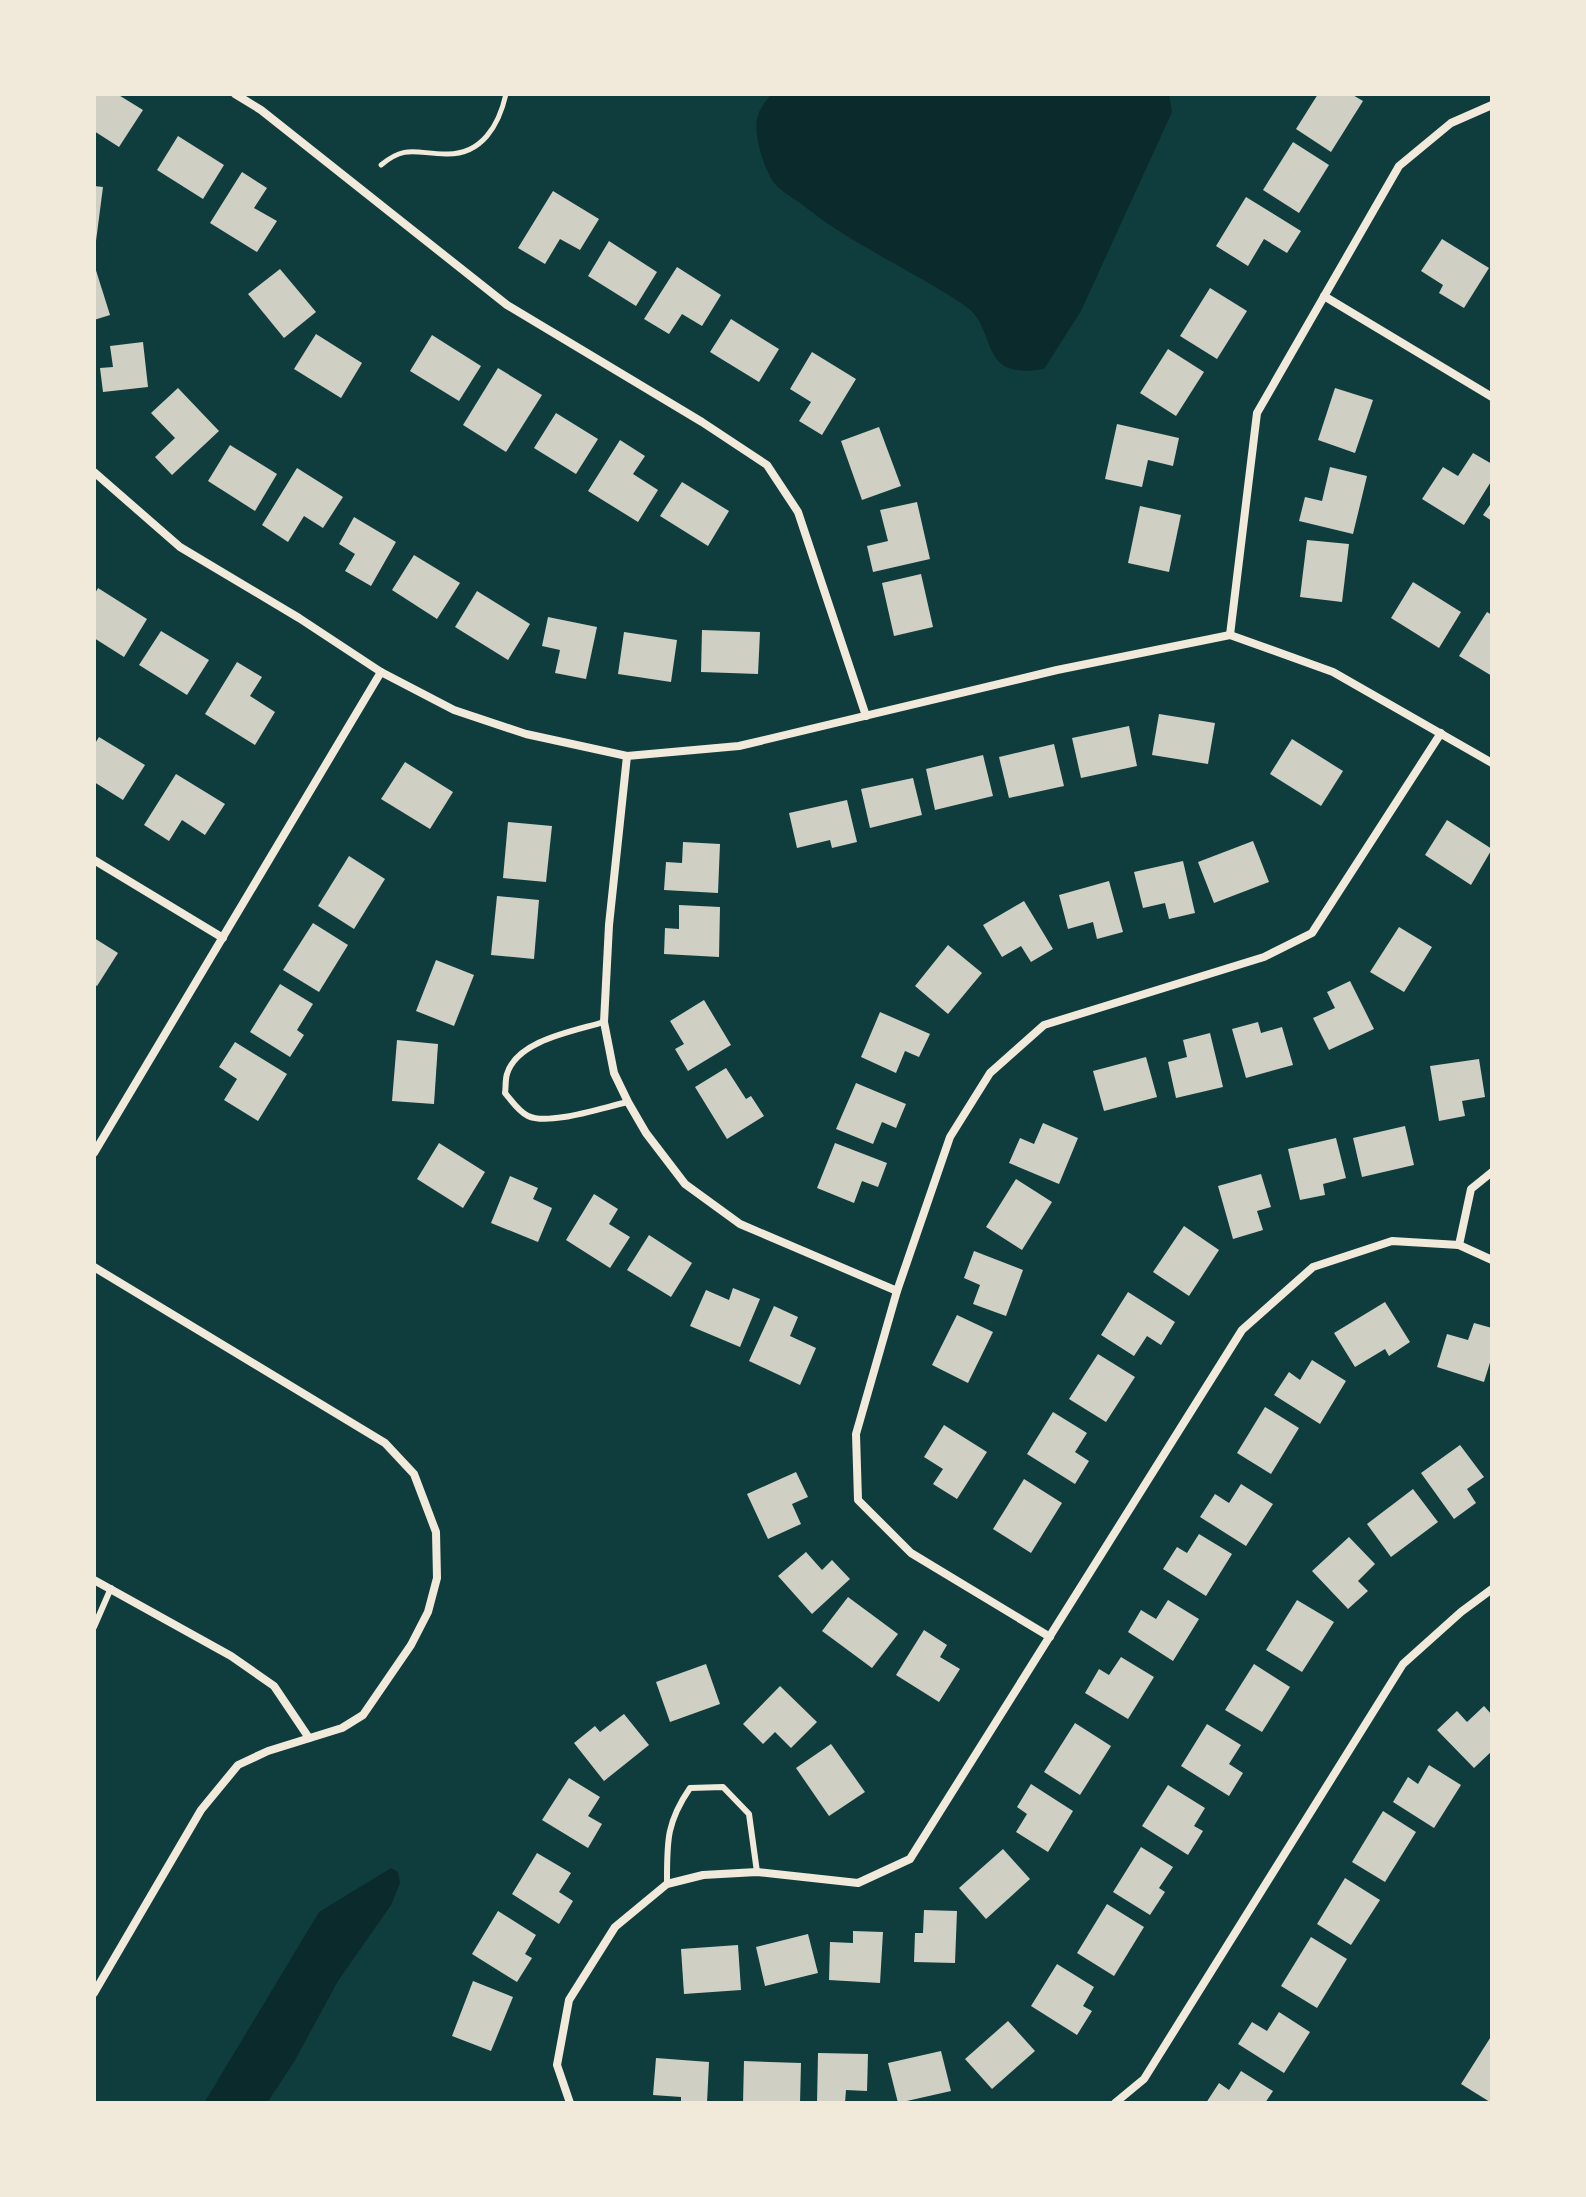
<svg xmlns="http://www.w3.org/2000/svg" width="1586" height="2197" viewBox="0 0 1586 2197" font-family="Commissioner,sans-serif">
  <rect width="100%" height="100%" fill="#0f3d3e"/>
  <g fill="#0a2a2b">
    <path d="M771 94H1169L1172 112 1081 311 1044 369C975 381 1000 329 964 305 912 270 854 246 804 206 795 199 782 192 775 184 764 170 752 132 758 115 760 108 767 100 771 94Z"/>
    <polygon points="391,1868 398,1872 400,1883 391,1905 338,1981 294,2062 267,2103 204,2103 319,1912"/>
  </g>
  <g fill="#cfcfc3">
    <polygon points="94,94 117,94 143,110 119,147 94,131"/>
    <polygon points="1318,94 1351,94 1363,101 1331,152 1296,129"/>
    <polygon points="178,136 224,165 203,199 157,170"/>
    <polygon points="1293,142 1329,165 1299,213 1263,190"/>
    <polygon points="242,172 267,188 254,208 277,221 257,252 210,223"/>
    <polygon points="94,186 103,187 96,241 94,240"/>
    <polygon points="553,191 599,219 580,250 560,239 545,264 518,248"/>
    <polygon points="1246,197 1301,231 1287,253 1264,239 1248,266 1216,246"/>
    <polygon points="1442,239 1489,268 1464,308 1439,293 1443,285 1421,271"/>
    <polygon points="609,241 657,272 636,306 588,276"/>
    <polygon points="94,264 110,315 94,320"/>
    <polygon points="677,267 721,295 702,326 682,314 669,334 644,319"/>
    <polygon points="280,269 316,312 284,338 248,294"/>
    <polygon points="1210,288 1247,311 1217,359 1180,336"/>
    <polygon points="731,319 779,349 759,382 710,352"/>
    <polygon points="316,334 362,363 341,398 294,369"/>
    <polygon points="432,335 481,366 459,401 410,371"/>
    <polygon points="143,342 148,387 103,392 100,368 113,367 110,346"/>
    <polygon points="1168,349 1204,372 1176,416 1140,393"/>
    <polygon points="812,352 856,379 822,435 799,421 811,402 790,389"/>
    <polygon points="498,368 542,395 506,452 463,425"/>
    <polygon points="178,388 219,431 172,475 155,457 175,438 151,413"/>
    <polygon points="1335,388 1373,400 1355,453 1318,440"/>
    <polygon points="556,413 598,439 576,474 534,448"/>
    <polygon points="1117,424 1179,438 1173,466 1148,460 1142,487 1105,479"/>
    <polygon points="879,427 901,486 862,500 841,441"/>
    <polygon points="620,440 645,456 633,474 658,490 638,522 588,491"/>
    <polygon points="230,445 277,474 255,511 208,481"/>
    <polygon points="1473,453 1492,464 1492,480 1464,525 1422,499 1443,467 1458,476"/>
    <polygon points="1330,467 1367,476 1353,534 1299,521 1305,497 1322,501"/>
    <polygon points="297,468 343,497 323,528 304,516 288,542 262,525"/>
    <polygon points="682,482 729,511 708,546 660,516"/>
    <polygon points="917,502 930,559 873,572 867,546 888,541 880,510"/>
    <polygon points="1492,502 1492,521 1483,515"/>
    <polygon points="1140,506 1181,515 1169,572 1128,563"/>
    <polygon points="354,517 396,542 371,586 345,571 355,554 339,544"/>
    <polygon points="1307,540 1349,544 1342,602 1300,597"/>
    <polygon points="414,555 460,583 437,619 392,590"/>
    <polygon points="921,574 933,627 894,636 882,583"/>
    <polygon points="1413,582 1461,612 1439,648 1391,618"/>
    <polygon points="98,588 147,619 124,657 94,638 94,595"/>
    <polygon points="477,591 530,624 508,660 455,627"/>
    <polygon points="1487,612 1492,615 1492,676 1459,656"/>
    <polygon points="548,617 597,627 586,679 555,673 560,650 542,646"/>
    <polygon points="702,630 760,632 758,674 701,672"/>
    <polygon points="161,631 209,660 187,695 139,665"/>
    <polygon points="624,632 677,640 671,682 618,674"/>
    <polygon points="237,662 262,677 250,696 275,712 255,745 205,714"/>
    <polygon points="1159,714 1215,723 1208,764 1152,755"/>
    <polygon points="1129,726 1137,766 1081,778 1072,738"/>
    <polygon points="99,737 145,765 123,800 94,782 94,745"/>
    <polygon points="1292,739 1343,771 1321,806 1270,774"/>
    <polygon points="1054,744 1064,786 1009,798 999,757"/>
    <polygon points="983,755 993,796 935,810 926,769"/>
    <polygon points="405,762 453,792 430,829 381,799"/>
    <polygon points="176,774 225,804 205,835 182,820 169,841 144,825"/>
    <polygon points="913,778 922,815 870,828 861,789"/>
    <polygon points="847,800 857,842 832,848 830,840 797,848 789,813"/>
    <polygon points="1447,820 1492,849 1471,885 1425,855"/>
    <polygon points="508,822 552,826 546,882 503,878"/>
    <polygon points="1253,841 1269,882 1214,903 1198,862"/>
    <polygon points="683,842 720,844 718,893 664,890 666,862 682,863"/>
    <polygon points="349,856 385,879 354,929 318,906"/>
    <polygon points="1183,861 1195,913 1169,919 1165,903 1143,908 1134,872"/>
    <polygon points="1109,881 1123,932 1097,939 1093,922 1068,929 1059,895"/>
    <polygon points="497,896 539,900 534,959 491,955"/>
    <polygon points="1024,901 1053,949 1031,962 1021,946 1002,957 983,925"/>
    <polygon points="679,905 720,907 719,957 664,954 665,928 679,929"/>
    <polygon points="313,923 348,945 319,992 283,970"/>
    <polygon points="1399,927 1432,947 1404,992 1370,972"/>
    <polygon points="94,938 118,953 97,986 94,984"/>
    <polygon points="948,945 982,973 948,1014 915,986"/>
    <polygon points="436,960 474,975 454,1026 416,1011"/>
    <polygon points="1350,981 1374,1029 1329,1050 1313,1018 1335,1008 1327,992"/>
    <polygon points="280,984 313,1004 297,1030 304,1035 290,1057 250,1032"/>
    <polygon points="704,1000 731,1045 688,1071 675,1049 684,1044 670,1021"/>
    <polygon points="880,1012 930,1034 919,1057 905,1051 896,1073 861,1057"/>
    <polygon points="1258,1022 1261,1033 1282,1027 1293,1065 1246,1078 1232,1029"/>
    <polygon points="1210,1033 1223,1087 1176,1098 1168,1062 1187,1057 1183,1040"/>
    <polygon points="397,1040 438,1044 434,1104 392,1101"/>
    <polygon points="235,1042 287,1074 258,1121 224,1100 237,1079 219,1067"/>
    <polygon points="1146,1057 1157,1097 1104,1111 1093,1071"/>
    <polygon points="1479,1059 1485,1097 1462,1101 1465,1116 1439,1121 1430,1066"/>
    <polygon points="726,1068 746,1099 751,1096 764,1116 727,1139 695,1087"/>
    <polygon points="856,1083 906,1104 896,1128 882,1122 873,1144 836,1129"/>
    <polygon points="1043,1123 1078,1138 1059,1184 1009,1163 1020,1138 1034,1144"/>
    <polygon points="1405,1126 1414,1165 1362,1177 1353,1138"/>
    <polygon points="1336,1138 1346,1178 1323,1184 1325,1195 1300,1200 1288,1149"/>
    <polygon points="439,1143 485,1172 463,1208 417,1179"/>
    <polygon points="835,1143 887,1163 878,1187 862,1181 854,1203 817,1188"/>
    <polygon points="1261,1174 1271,1207 1257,1211 1263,1230 1233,1239 1218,1186"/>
    <polygon points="510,1176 538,1188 533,1199 552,1208 538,1242 491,1223"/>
    <polygon points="1016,1179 1052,1202 1022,1250 986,1227"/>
    <polygon points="594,1194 618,1209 609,1224 630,1237 610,1268 566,1240"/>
    <polygon points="1184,1226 1219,1250 1189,1296 1153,1272"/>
    <polygon points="649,1235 692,1263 671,1297 627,1270"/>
    <polygon points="974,1251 1023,1270 1006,1316 973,1304 980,1285 964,1278"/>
    <polygon points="733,1288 760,1299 740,1347 690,1326 706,1290 729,1300"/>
    <polygon points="1128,1292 1175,1322 1161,1345 1147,1336 1134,1356 1101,1335"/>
    <polygon points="1385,1302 1410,1342 1389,1356 1385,1349 1355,1367 1334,1333"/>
    <polygon points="774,1306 798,1317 790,1336 816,1348 800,1385 749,1361"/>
    <polygon points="957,1315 993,1332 968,1383 932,1365"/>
    <polygon points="1474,1323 1492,1328 1492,1356 1484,1382 1437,1367 1447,1334 1468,1340"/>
    <polygon points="1098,1354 1135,1377 1106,1422 1069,1399"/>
    <polygon points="1312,1360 1346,1381 1320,1424 1274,1395 1289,1372 1300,1380"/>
    <polygon points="1265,1407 1299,1428 1271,1474 1237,1453"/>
    <polygon points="1053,1412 1087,1433 1075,1452 1089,1461 1075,1484 1027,1454"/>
    <polygon points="944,1425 987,1452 957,1499 933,1484 943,1469 924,1457"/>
    <polygon points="1460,1445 1484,1477 1467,1489 1476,1503 1454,1519 1421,1473"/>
    <polygon points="796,1472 808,1497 792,1504 801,1524 768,1539 747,1494"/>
    <polygon points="1024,1479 1062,1503 1031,1553 993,1529"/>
    <polygon points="1241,1484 1273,1504 1246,1546 1200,1517 1215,1494 1229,1503"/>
    <polygon points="1413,1489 1438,1522 1391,1557 1367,1524"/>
    <polygon points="1199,1534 1232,1554 1206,1596 1163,1569 1177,1547 1187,1553"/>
    <polygon points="1349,1537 1375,1564 1358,1581 1368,1591 1348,1609 1312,1571"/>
    <polygon points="806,1552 822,1570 832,1560 850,1579 812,1614 778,1576"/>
    <polygon points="848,1597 898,1634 872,1668 822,1631"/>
    <polygon points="1168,1600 1199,1619 1173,1661 1128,1632 1141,1610 1156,1619"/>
    <polygon points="1297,1600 1334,1622 1302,1672 1266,1650"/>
    <polygon points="924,1630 947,1645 940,1657 960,1669 939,1702 896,1675"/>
    <polygon points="1121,1657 1154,1677 1128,1719 1085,1693 1099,1669 1109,1675"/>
    <polygon points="706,1664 720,1704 670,1722 656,1682"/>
    <polygon points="1254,1664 1290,1687 1262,1732 1225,1710"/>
    <polygon points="780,1686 817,1722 791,1748 775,1732 763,1744 743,1724"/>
    <polygon points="1484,1706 1492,1715 1492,1751 1474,1768 1437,1730 1457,1711 1467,1722"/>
    <polygon points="624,1714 649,1745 604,1781 574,1743 595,1726 600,1732"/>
    <polygon points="1075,1723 1111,1746 1080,1795 1044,1772"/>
    <polygon points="1207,1724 1241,1745 1229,1764 1243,1773 1229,1796 1181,1766"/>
    <polygon points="831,1744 865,1792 829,1816 796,1768"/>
    <polygon points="1429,1765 1461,1785 1434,1828 1393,1802 1408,1777 1418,1784"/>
    <polygon points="569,1778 600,1797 588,1816 602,1824 588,1848 542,1820"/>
    <polygon points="1031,1784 1073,1811 1048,1852 1016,1832 1027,1814 1017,1807"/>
    <polygon points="1168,1785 1205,1808 1194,1826 1203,1831 1188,1855 1142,1826"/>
    <polygon points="1383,1811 1416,1832 1385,1882 1352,1862"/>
    <polygon points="1141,1847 1173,1867 1159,1888 1165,1892 1150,1915 1113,1892"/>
    <polygon points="1003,1849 1030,1879 986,1919 959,1888"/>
    <polygon points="537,1853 571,1873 559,1892 573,1901 559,1924 512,1894"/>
    <polygon points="1345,1878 1380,1900 1351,1945 1317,1924"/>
    <polygon points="1107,1904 1144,1927 1114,1976 1077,1953"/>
    <polygon points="924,1910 957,1911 955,1963 914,1962 915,1933 923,1933"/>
    <polygon points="498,1911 536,1935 525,1954 532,1958 517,1982 472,1954"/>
    <polygon points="853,1931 883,1932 880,1983 829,1980 830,1942 853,1943"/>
    <polygon points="808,1934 818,1973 765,1986 756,1947"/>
    <polygon points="1311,1937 1347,1959 1317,2008 1281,1986"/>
    <polygon points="738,1945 741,1990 684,1994 681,1949"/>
    <polygon points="1057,1964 1094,1987 1083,2006 1092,2011 1077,2035 1031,2006"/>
    <polygon points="473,1981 513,1997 491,2051 452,2036"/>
    <polygon points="1279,2012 1310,2032 1284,2073 1238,2044 1252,2022 1267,2031"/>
    <polygon points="1008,2021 1035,2051 992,2089 965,2059"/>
    <polygon points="1492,2035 1492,2100 1490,2102 1461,2084"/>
    <polygon points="941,2051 951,2091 898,2103 888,2063"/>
    <polygon points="818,2053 868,2054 867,2091 846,2090 845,2103 817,2103"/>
    <polygon points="656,2058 709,2062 707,2103 681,2103 681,2097 653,2095"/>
    <polygon points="744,2061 801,2063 800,2103 743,2103"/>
    <polygon points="1241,2071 1273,2091 1265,2103 1206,2103 1219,2083 1229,2090"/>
  </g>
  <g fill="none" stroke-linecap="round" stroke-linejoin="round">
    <path stroke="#f1e9da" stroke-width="5" d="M381 165C406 144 417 154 446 154 482 155 499 125 506 94"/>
    <g stroke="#f1e9da" stroke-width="6">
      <path d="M604 1022C575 1031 517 1040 507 1074 505 1080 506 1088 505 1093 512 1101 518 1111 528 1116 549 1126 604 1107 628 1102"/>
      <polyline points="94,1627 111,1588"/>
      <path d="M667 1884C667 1842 666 1823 690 1788L723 1787 749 1814 757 1872"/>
    </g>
    <g stroke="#f1e9da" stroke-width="8">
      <polyline points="235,94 261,110 507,305 702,422 767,465 798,512 866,716"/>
      <polyline points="1324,296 1492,397"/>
      <polyline points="94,472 180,547 299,618 381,672 454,710 526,734 627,756 739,746 1057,670 1230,635 1333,672 1492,763"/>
      <polyline points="1230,635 1257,413 1399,166 1451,123 1492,105"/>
      <polyline points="627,756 609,925 604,1022 614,1073 628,1102 646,1133 685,1184 740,1224 897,1291"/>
      <polyline points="94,860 223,938"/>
      <polyline points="94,1153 381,672"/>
      <polyline points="1459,1245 1471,1189 1492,1172"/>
      <polyline points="94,1267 385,1443 414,1474 436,1532 437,1578 428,1612 411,1645 363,1715 342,1728 268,1751 238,1765 201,1810 94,1993"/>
      <polyline points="94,1580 231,1656 274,1686 309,1738"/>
      <polyline points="1050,1637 911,1553 858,1500 856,1434 897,1291 950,1137 990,1073 1044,1025 1264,957 1312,933 1441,733"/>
      <polyline points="570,2103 557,2065 569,2000 615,1927 667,1884 703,1875 757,1872 858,1883 910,1859 1242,1330 1313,1267 1392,1241 1459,1245 1492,1260"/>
      <polyline points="1115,2103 1144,2079 1403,1664 1461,1612 1492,1589"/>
    </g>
  </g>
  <rect width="1586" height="2197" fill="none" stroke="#f1e9da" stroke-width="192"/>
</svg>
